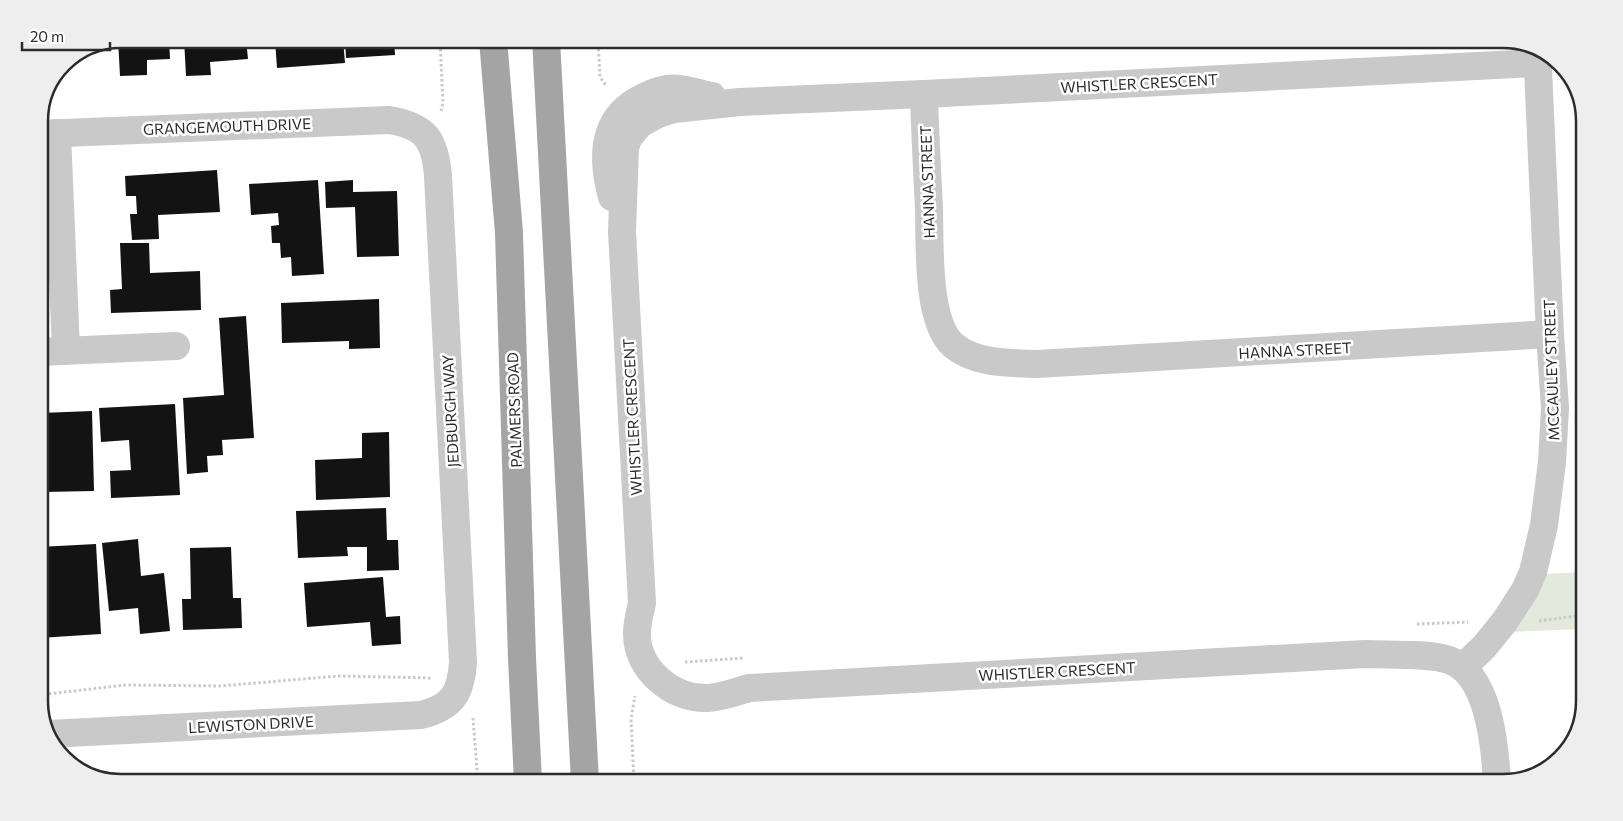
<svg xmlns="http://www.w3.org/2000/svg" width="1623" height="821" viewBox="0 0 1623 821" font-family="Commissioner,sans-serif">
  <rect width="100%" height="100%" fill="#fff"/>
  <polygon fill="#e3e9db" points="1584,572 1584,629 1508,632 1543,574"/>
  <g fill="#131313">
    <polygon points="118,39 169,39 170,59 147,60 147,75 120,76"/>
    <polygon points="184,39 246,39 248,59 210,62 211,75 186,76"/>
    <polygon points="296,39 343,39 345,63 277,68 275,40"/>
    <polygon points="345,39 394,39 395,55 346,58"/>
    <polygon points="217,170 220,212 158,215 159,239 132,240 130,214 137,214 136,196 126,196 125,176"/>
    <polygon points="318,180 324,274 292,276 291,257 281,258 280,243 272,243 271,226 279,225 278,213 251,215 249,184"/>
    <polygon points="353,180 353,192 397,191 399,256 357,257 355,207 326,208 325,182"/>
    <polygon points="120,243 149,243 150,273 200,271 201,310 111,313 110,290 122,289"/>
    <polygon points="379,299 380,348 349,349 349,341 282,343 281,303"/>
    <polygon points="246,316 254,438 222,440 223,455 207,456 208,472 187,474 183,398 224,395 219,318"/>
    <polygon points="175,404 180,495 111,498 110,471 131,470 129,440 101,442 99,408"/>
    <polygon points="92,411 94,491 43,492 41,413"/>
    <polygon points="389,432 390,497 316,500 315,460 362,458 362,433"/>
    <polygon points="386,508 387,540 398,540 399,570 367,571 367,547 347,547 348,556 298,558 296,511"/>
    <polygon points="138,539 141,576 164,573 170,631 140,634 138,608 109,611 102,543"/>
    <polygon points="96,544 101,634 39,638 39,547"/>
    <polygon points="231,547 233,598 241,598 242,628 183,630 182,599 191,599 190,548"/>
    <polygon points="383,577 386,617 400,616 401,644 372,646 370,622 307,627 304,583"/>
    <polygon points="363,775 363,782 332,782 332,777"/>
    <polygon points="291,778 291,782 266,782 266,779"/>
    <polygon points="437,778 437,782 383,782 383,781"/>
  </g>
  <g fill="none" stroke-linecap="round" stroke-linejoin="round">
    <g stroke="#c9c9c9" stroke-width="3" stroke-dasharray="2.5 2.5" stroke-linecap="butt">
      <polyline points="440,39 443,103 441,111"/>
      <polyline points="598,39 600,77 607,87"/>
      <polyline points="1539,621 1584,615"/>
      <polyline points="1417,624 1468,622"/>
      <polyline points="685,662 744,658"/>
      <polyline points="39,695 125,685 221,686 338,676 432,678"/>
      <polyline points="473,718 478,782"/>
      <polyline points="634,782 631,719 635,696"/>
    </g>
    <g stroke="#c9c9c9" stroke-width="28">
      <path d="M924 94C925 132 927 170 929 208 930 242 926 321 953 345 975 364 1009 363 1037 364L1550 334"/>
      <polyline points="57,133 66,350"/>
      <path d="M39 134 389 120C426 126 435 140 438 176L463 662C461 693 453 707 421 715L48 734"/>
      <path d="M612 197C601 157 602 117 644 97 650 94 659 90 666 89 681 87 697 93 712 96"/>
      <polyline points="39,352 176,346"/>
      <polyline points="1463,667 1484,647 1505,621 1525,590 1533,572 1544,525 1552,462 1555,408 1550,334 1537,47"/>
      <path d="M1497 782C1495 746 1489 674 1449 660 1429 653 1388 655 1365 654L749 688C736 692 723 697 708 698 673 700 636 669 637 633 637 623 640 612 642 603L622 232 625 147 629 137 640 124 658 114 674 109 740 102 924 94 1538 63"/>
    </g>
    <g stroke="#a4a4a4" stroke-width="28">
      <polyline points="493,39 509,233 522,658 528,782"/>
      <polyline points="546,39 585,782"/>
    </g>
  </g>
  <g text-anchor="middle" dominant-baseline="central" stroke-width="5" stroke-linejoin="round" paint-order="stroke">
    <g font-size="15" fill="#2c2c2c" stroke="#fff">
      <text transform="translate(1139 83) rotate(-3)">WHISTLER CRESCENT</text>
      <text transform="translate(227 126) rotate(-2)">GRANGEMOUTH DRIVE</text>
      <text transform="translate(927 182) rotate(-92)">HANNA STREET</text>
      <text transform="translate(1295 350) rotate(-3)">HANNA STREET</text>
      <text transform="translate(1551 370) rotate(-92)">MCCAULEY STREET</text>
      <text transform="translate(514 410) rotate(-92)">PALMERS ROAD</text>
      <text transform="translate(450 411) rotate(-93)">JEDBURGH WAY</text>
      <text transform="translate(632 417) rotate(-93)">WHISTLER CRESCENT</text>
      <text transform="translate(1057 671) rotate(-3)">WHISTLER CRESCENT</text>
      <text transform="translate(251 724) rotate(-3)">LEWISTON DRIVE</text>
    </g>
  </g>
  <path d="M0 0H1623V821H0ZM121 48H1503A73 73 0 0 1 1576 121V701A73 73 0 0 1 1503 774H121A73 73 0 0 1 48 701V121A73 73 0 0 1 121 48Z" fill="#eee" fill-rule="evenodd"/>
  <path fill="none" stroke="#2c2c2c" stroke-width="2.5" d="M121 48H1503A73 73 0 0 1 1576 121V701A73 73 0 0 1 1503 774H121A73 73 0 0 1 48 701V121A73 73 0 0 1 121 48Z"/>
  <path d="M22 42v8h88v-8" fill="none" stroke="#2c2c2c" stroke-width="2.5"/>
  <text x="30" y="42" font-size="15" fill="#2c2c2c" stroke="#ffffff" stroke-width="4" paint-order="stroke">20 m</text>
</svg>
